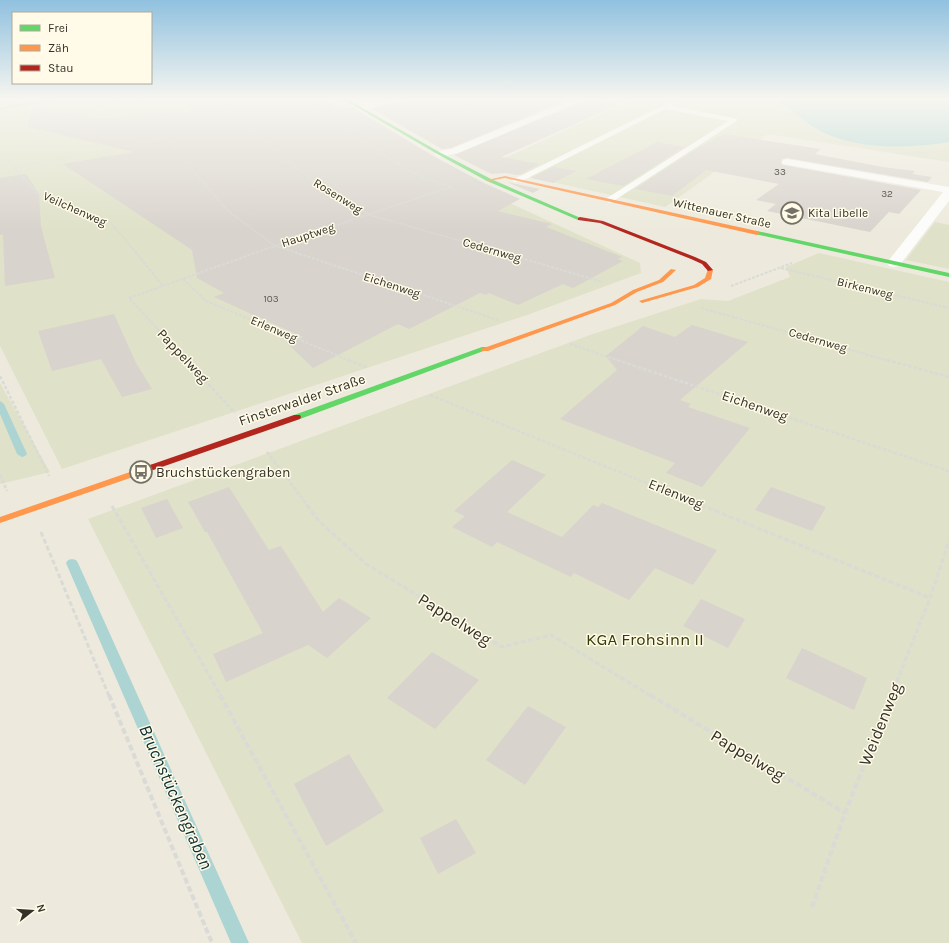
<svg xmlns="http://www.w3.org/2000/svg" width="949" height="943" viewBox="0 0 949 943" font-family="Karla,sans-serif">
  <rect width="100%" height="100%" fill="#edeadd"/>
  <g fill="#dfe1c8">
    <polygon points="0,98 323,98 404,149 473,186 640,263 641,273 530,314 62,469 0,346"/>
    <polygon points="636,98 772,98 817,129 847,140 878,145 896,146 925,145 949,142 949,162 768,134 665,207 493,169 487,166"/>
    <polygon points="935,222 949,225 949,269 906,260"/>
    <polygon points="819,253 949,282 949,943 302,943 88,519 590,335 701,299 728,301 790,277 786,267"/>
    <polygon points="0,383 50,472 0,484"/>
  </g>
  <path fill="#acd4d2" d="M772 98H949V142C908 149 858 150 820 131 803 122 789 107 772 98Z"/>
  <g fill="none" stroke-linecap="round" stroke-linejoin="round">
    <g fill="#acd4d2" fill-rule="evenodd">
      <polygon points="51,98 62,98 0,110 0,108 30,101"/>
      <polygon points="0,401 4,404 27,454 25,456 22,457 17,454 0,414"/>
      <polygon points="72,559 76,560 78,563 249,943 231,943 66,563 68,560"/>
    </g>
  </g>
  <g fill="#d9d3cd">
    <polygon points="178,98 265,98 270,100 286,99 292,102 321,99 337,109 352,107 435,157 484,183 520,199 498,211 552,224 546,227 622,257 618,259 623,261 573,288 563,284 518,305 489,293 486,295 480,293 409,329 398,324 313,368 287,343 303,337 214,297 224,293 197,278 192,250 63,164 134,152 28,127 32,107 103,119 190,110"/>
    <polygon points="435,98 572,98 451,148 442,149 372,109 395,103"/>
    <polygon points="586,100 618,105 501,157 540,164 518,175 505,173 491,174 454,155"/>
    <polygon points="724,134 821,149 815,154 882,167 915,171 912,174 932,177 928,182 787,158 782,159 781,163 783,165 921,190 899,214 889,212 870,232 767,211 776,204 756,200 779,184 706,170 672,196 635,189 696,149"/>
    <polygon points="657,142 684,147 623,186 586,179"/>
    <polygon points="553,167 576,171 553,183 531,178"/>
    <polygon points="26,174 39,194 41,227 55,278 5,286 3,234 0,235 0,178"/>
    <polygon points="507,182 540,189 533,193"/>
    <polygon points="114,314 136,363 152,389 122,397 101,359 52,371 38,331"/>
    <polygon points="692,325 748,342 680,400 691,404 688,407 750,428 702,487 666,473 675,463 560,419 617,370 606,356 643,326 675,337"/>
    <polygon points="512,460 546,475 507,512 562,537 593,505 598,507 602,503 717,550 693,585 655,568 629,600 574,573 571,577 497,542 492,547 452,527 465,516 454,511"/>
    <polygon points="229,487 269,550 281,546 323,612 339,598 371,618 327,658 308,645 226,682 213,654 263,633 207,532 205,532 188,502"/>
    <polygon points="771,487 826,507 812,531 755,510"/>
    <polygon points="167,499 183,528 156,538 141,508"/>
    <polygon points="701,599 745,619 728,648 683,626"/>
    <polygon points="802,648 867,678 854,710 786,678"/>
    <polygon points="432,652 479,680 435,729 387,698"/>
    <polygon points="528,706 566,727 525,785 486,760"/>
    <polygon points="349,754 384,811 326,846 294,784"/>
    <polygon points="456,819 476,853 438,874 420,838"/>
  </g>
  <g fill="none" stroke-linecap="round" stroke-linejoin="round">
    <g stroke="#dadad6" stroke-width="1" stroke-dasharray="1.5 1" stroke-linecap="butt">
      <polyline points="136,98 166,138 188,164"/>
      <polyline points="215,98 292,164"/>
      <polyline points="296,98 398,164"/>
      <polyline points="760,98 792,123 828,140 877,148 929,153 949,150"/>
      <polyline points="0,101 18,98"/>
      <polyline points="482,106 501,109"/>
      <polyline points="426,121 482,106 500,98"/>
      <polyline points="0,129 128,98"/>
      <polyline points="0,152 11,164"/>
      <polyline points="34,164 166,138"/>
    </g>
    <g stroke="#dadad6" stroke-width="1.5" stroke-dasharray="2 1" stroke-linecap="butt">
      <polyline points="10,163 37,192 110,222 133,249"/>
      <polyline points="187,163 227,210 275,246 285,249"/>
      <polyline points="291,163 323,190 370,215 489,249"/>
      <polyline points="396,163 421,177 451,187"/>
      <polyline points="13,168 39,163"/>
      <polyline points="266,249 453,186"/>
    </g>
    <g stroke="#dadad6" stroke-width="2" stroke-dasharray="3 1.5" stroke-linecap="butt">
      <polyline points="132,248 163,286"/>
      <polyline points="282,248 498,320"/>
      <polyline points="486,248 603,282"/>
      <polyline points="781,268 949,308"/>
      <polyline points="183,279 206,301 351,361"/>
      <polyline points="731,286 792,263"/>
      <polyline points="701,308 890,361"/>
      <polyline points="570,344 620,361"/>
      <polyline points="187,361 129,298 269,248"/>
    </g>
    <g stroke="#dadad6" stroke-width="2.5" stroke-dasharray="3.5 2" stroke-linecap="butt">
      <polyline points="186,360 235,413"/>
      <polyline points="348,360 366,367"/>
      <polyline points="617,360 949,471"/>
      <polyline points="887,360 949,377"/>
      <polyline points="0,376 49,476"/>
      <polyline points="430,395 703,506"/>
      <polyline points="267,452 308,506"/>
      <polyline points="0,475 7,491"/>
    </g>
    <g stroke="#dadad6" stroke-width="3" stroke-dasharray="5 2.5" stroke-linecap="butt">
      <polyline points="307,505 318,520 366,564 502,647 551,635 651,696"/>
      <polyline points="701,505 930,598"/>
      <polyline points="112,506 221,696"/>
      <polyline points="41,532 109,696"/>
      <polyline points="891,696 930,598 949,541"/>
    </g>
    <g stroke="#dadad6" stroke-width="4" stroke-dasharray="6 3" stroke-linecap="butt">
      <polyline points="109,695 212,943"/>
      <polyline points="220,695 356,943"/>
      <polyline points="650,695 845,813"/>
      <polyline points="812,907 845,813 892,695"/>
    </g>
    <polygon fill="#fcfcfa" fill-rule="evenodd" points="672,101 677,102 671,106 734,118 738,120 612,202 609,203 604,200 728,121 665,109 520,182 514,182 512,180"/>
    <g fill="#fcfcfa" fill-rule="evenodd">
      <polygon points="386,98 399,98 398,100 360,111 356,108 357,106"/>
      <polygon points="577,98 588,98 458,153 440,157 435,154 436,152 451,149"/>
      <polygon points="787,159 949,187 949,201 899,266 894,267 889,266 887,263 889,260 943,192 783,164 782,162 783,160"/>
    </g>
    <g fill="#63d668" fill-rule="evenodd">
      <polygon points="341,98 345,98 441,153 491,179 583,219 578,220 487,181 439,155"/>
      <polygon points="757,231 949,273 949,277 755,234 755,232"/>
      <polygon points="482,347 488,347 489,349 300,419 294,419 293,417 294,415"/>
    </g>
    <g fill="#ff974d" fill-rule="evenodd">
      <polygon points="505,176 757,231 760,233 757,235 505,178 489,181 487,180"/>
      <polygon points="671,269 676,270 663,282 637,292 615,305 488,351 482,351 481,349 611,303 633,290 659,280"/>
      <polygon points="708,269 713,270 711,279 698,287 642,303 639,301 694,285 705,278"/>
      <polygon points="153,464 157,467 156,469 0,523 0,517"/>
    </g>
    <g fill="#b3261e" fill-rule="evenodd">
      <polygon points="580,217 603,221 695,257 706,262 713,270 708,271 702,264 691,259 600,223 578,220 578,218"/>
      <polygon points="294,415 300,415 301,417 300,419 156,469 153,470 149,467 150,465"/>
    </g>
  </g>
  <linearGradient id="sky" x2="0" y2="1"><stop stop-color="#90c1df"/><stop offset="0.43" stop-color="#f7f6f0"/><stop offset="1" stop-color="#f7f6f0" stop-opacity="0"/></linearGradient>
  <rect width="949" height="230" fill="url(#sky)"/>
  <defs>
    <g id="school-ring" transform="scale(1.15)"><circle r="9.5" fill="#fffbe8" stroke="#747267" stroke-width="1.5"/><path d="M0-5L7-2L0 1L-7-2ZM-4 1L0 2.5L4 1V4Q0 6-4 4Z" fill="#747267"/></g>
    <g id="bus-ring" transform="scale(1.15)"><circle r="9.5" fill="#fffbe8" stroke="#747267" stroke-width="1.5"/><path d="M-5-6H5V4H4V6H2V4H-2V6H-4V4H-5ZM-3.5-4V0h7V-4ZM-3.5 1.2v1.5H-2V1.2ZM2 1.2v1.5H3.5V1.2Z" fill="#747267"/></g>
  </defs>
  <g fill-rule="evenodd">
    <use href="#school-ring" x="792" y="213"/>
    <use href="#bus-ring" x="141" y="472"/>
  </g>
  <g text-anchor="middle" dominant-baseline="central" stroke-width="3" stroke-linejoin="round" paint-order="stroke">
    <g font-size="10" fill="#5e5b53">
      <text x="780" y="172">33</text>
      <text x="887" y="194">32</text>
      <text x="271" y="299">103</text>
    </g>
    <g font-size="12" fill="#333128" stroke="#fffbe8">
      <text transform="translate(338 196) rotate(32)">Rosenweg</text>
      <text transform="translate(75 209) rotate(24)">Veilchenweg</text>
      <text transform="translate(722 213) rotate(13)">Wittenauer Straße</text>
      <text transform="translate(308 235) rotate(-18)">Hauptweg</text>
      <text transform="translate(492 250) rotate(16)">Cedernweg</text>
      <text transform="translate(392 285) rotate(18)">Eichenweg</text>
      <text transform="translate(865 288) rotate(14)">Birkenweg</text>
      <text transform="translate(274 329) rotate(23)">Erlenweg</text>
      <text transform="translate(818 340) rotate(16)">Cedernweg</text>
    </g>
    <g font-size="12" fill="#333128" stroke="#fffbe8" text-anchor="start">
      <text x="808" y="213">Kita Libelle</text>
    </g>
    <g font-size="14" fill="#333128" stroke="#fffbe8">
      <text transform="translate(183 356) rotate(47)">Pappelweg</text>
      <text transform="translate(302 400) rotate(-19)">Finsterwalder Straße</text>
      <text transform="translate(755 406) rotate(19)">Eichenweg</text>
      <text transform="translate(676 494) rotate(22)">Erlenweg</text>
    </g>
    <g font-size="14" fill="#333128" stroke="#fffbe8" text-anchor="start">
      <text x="156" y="472">Bruchstückengraben</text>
    </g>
    <g font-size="17" fill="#333128" stroke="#fffbe8">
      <text transform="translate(455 619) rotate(32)">Pappelweg</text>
      <text transform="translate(880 724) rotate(-68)">Weidenweg</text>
      <text transform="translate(748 755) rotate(31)">Pappelweg</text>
    </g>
    <g font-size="17" fill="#373c06" stroke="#fffbe8">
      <text x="645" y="639">KGA Frohsinn II</text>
    </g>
    <g font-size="18" font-style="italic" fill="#112f32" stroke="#fffbe8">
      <text transform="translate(176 797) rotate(66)">Bruchstückengraben</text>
    </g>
  </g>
  <rect x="12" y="12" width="140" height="72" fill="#fffbe8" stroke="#adaa9b"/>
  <rect x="20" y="25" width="20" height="6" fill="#63d668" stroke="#adaa9b"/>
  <text x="48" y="32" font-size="12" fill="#333128">Frei</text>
  <rect x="20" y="45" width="20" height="6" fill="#ff974d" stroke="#adaa9b"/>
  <text x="48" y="52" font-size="12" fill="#333128">Zäh</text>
  <rect x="20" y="65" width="20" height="6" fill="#b3261e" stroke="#adaa9b"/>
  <text x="48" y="72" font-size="12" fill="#333128">Stau</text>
  <g transform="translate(32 911) rotate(73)" stroke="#fffbe8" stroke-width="3" paint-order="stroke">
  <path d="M0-3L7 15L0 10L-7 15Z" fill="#333128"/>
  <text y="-6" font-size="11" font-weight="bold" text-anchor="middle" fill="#333128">N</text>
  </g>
</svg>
